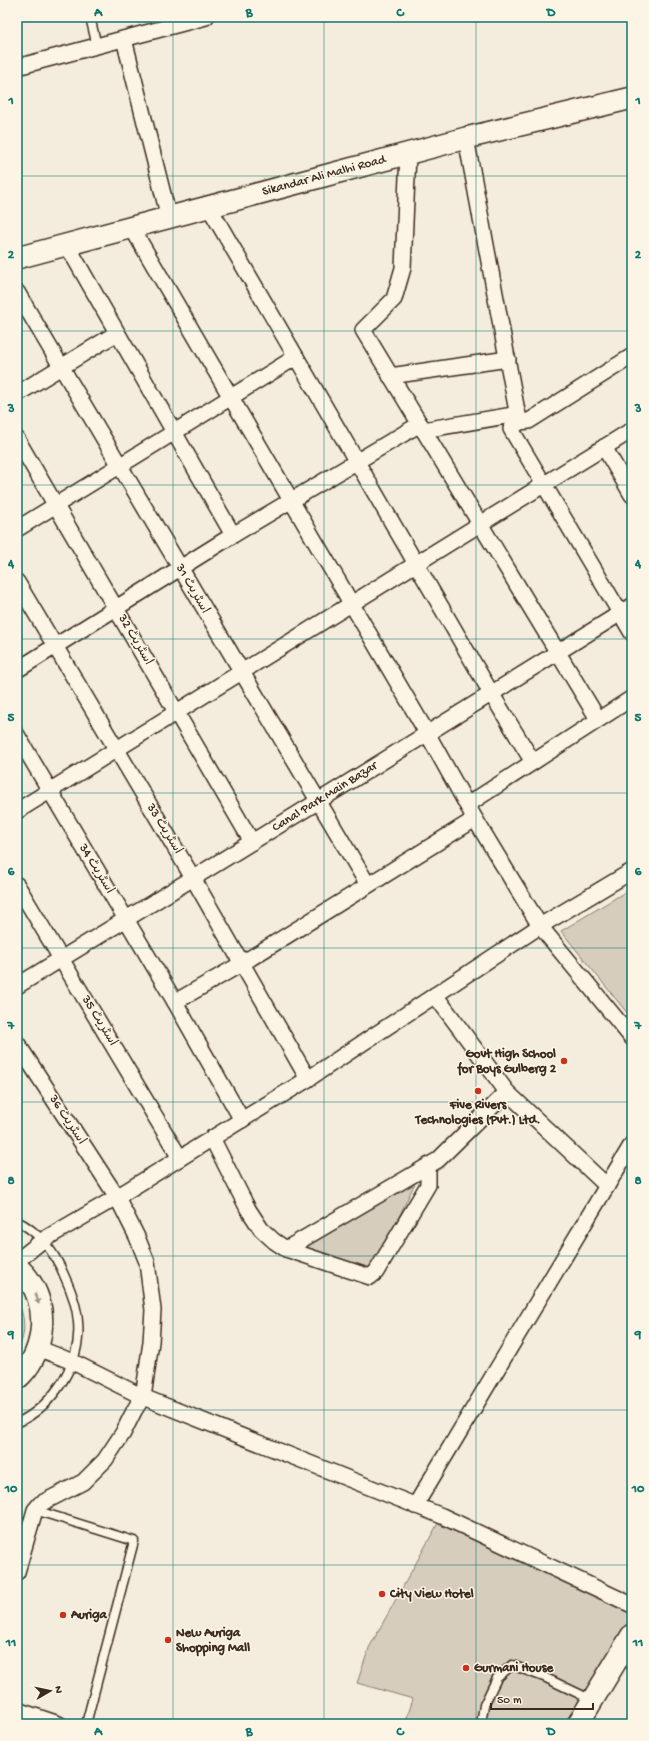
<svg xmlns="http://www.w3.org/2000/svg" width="649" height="1741" viewBox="0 0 649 1741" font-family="'Gochi Hand','Playpen Sans Arabic',sans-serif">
  <rect width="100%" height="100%" fill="#f4eddd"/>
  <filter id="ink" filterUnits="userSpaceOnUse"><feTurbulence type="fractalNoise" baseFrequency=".025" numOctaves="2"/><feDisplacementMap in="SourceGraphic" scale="8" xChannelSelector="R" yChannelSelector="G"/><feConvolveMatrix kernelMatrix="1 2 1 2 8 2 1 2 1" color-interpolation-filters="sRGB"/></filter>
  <g filter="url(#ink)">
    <g fill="#d6cdbd" stroke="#887c6e">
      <polygon points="632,888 632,1019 561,931"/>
      <polygon points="416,1181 375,1267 361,1270 300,1245"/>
      <path d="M17 1296C24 1317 28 1330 17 1352Z"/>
      <polygon points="442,1516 632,1605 632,1635 579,1724 405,1724 413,1699 357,1683 369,1648"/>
    </g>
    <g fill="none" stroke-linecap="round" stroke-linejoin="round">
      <g stroke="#3b2a1e" stroke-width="11">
        <g id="lane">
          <polyline points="90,17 97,46"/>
          <path d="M17 1221C39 1232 55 1253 64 1275 71 1290 77 1305 78 1322 82 1363 53 1406 17 1423"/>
          <polyline points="35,1510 134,1541 86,1724"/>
          <polyline points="481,1724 484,1705 497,1678 512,1665 544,1677 592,1700"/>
        </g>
      </g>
      <g stroke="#3b2a1e" stroke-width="18">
        <g id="street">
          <polyline points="124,39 169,218"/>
          <polyline points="17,67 206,17"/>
          <polyline points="466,138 519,422 511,429 632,633"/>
          <polyline points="408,154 403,268 394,299 363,330 598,719"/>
          <polyline points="209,207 491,693 533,762"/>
          <polyline points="132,228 427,733 475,819 540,926 632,1038"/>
          <polyline points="67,245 233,535"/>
          <polyline points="17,292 368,885"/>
          <polyline points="390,376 508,359"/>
          <polyline points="17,394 117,333"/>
          <polyline points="519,422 529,421 632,356"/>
          <polyline points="423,430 518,414"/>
          <polyline points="17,439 252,842"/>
          <polyline points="604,447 632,495"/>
          <polyline points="17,529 296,357"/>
          <polyline points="17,582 193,878 308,1079"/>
          <polyline points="17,670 233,535 420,424"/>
          <polyline points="17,735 175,1002 242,1120"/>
          <polyline points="467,805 632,698"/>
          <polyline points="17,811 632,430"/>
          <polyline points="17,885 180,1158"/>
          <polyline points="17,986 317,802 632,606"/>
          <polyline points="435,995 507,1092 607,1186"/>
          <polyline points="175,1002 241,964 475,819"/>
          <polyline points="17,1043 117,1197 137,1237 147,1262 153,1310 151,1342 143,1397 135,1409 123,1433 105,1460 83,1482 40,1504 35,1510 17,1572"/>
          <polyline points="212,1138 248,1209 261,1229 274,1241 286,1249 370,1277 376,1272 428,1185 428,1166"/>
          <polyline points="286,1249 438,1160 507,1092"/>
          <polyline points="17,1261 43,1240 117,1197 308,1079 540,926 632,871"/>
          <polyline points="38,1348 73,1362 143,1397 442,1516 632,1605"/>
          <polyline points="415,1506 632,1144"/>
          <polyline points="17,1710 59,1724"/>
        </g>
      </g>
      <g stroke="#3b2a1e" stroke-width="24">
        <g id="secondary">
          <polyline points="17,258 466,138 632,98"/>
          <path d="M17 1266C21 1271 26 1275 29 1280 50 1310 44 1355 17 1379"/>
          <polyline points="578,1724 632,1635"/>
        </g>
      </g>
      <use href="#lane" stroke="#fcf5e5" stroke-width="8"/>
      <use href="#street" stroke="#fcf5e5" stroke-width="15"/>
      <use href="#secondary" stroke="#fcf5e5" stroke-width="21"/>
    </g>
    <defs><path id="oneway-solid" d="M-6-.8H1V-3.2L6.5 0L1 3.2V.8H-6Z"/></defs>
    <use fill="#9c9082" href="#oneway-solid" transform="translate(37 1299) rotate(70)"/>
  </g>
  <path fill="none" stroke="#0f766e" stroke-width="1" stroke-opacity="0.55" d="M173 17V1724M324 17V1724M476 17V1724M17 176H632M17 331H632M17 485H632M17 639H632M17 793H632M17 948H632M17 1102H632M17 1256H632M17 1410H632M17 1565H632"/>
  <g fill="#c8321e" stroke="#fcf5e5" stroke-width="1.5">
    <circle cx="564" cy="1061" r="4"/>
    <circle cx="478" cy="1091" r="4"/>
    <circle cx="382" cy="1594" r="4"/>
    <circle cx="63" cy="1615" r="4"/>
    <circle cx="168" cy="1640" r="4"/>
    <circle cx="466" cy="1668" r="4"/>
  </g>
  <g text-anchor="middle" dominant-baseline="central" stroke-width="3" stroke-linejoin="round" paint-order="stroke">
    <g font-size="13" fill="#3b2a1e" stroke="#fcf5e5">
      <text transform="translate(324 176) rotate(-15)">Sikandar Ali Malhi Road</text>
      <text transform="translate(192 589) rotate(60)">اسٹریٹ 31</text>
      <text transform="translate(135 640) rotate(60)">اسٹریٹ 32</text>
      <text transform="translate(325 797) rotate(-32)">Canal Park Main Bazar</text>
      <text transform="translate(164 829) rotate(59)">اسٹریٹ 33</text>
      <text transform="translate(96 869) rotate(59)">اسٹریٹ 34</text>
      <text transform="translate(99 1021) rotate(59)">اسٹریٹ 35</text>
      <text transform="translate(67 1120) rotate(57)">اسٹریٹ 36</text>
    </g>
    <g font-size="13" font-weight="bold" fill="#3b2a1e" stroke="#fcf5e5" text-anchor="start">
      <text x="556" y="1054" text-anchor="end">Govt High School<tspan x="556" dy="15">for Boys Gulberg 2</tspan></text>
      <text x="478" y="1105" text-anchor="middle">Five Rivers<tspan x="478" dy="15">Technologies (Pvt.) Ltd.</tspan></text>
      <text x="390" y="1594">City View Hotel</text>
      <text x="71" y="1615">Auriga</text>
      <text x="176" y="1633">New Auriga<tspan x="176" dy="15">Shopping Mall</tspan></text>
      <text x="474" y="1668">Gurmani House</text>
    </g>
  </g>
  <rect width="649" height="1741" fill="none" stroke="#fcf5e5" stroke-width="44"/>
  <g transform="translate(50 1691) rotate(81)" stroke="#fcf5e5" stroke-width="3" paint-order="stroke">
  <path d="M0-3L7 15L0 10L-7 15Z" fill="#3b2a1e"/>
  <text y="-6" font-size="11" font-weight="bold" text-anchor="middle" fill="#3b2a1e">N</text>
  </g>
  <path d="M491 1703v6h102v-6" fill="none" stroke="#3b2a1e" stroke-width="2"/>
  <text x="497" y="1703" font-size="12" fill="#3b2a1e" stroke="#fcf5e5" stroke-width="3" paint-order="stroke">50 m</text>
  <rect x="22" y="22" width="605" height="1697" fill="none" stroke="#0f766e" stroke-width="1.5"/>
  <g font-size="13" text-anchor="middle" font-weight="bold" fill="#0f766e">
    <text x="98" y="16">A</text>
    <text x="249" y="16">B</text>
    <text x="400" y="16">C</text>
    <text x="551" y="16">D</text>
    <text x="11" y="104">1</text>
    <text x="638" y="104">1</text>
    <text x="11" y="258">2</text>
    <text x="638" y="258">2</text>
    <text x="11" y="412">3</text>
    <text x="638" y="412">3</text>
    <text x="11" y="567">4</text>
    <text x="638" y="567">4</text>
    <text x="11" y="721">5</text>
    <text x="638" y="721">5</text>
    <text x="11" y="875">6</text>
    <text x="638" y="875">6</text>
    <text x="11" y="1029">7</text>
    <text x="638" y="1029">7</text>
    <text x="11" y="1184">8</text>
    <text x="638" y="1184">8</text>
    <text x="11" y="1338">9</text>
    <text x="638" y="1338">9</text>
    <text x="11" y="1492">10</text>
    <text x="638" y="1492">10</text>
    <text x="11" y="1646">11</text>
    <text x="638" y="1646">11</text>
    <text x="98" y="1735">A</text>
    <text x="249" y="1735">B</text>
    <text x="400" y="1735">C</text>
    <text x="551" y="1735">D</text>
  </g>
</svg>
